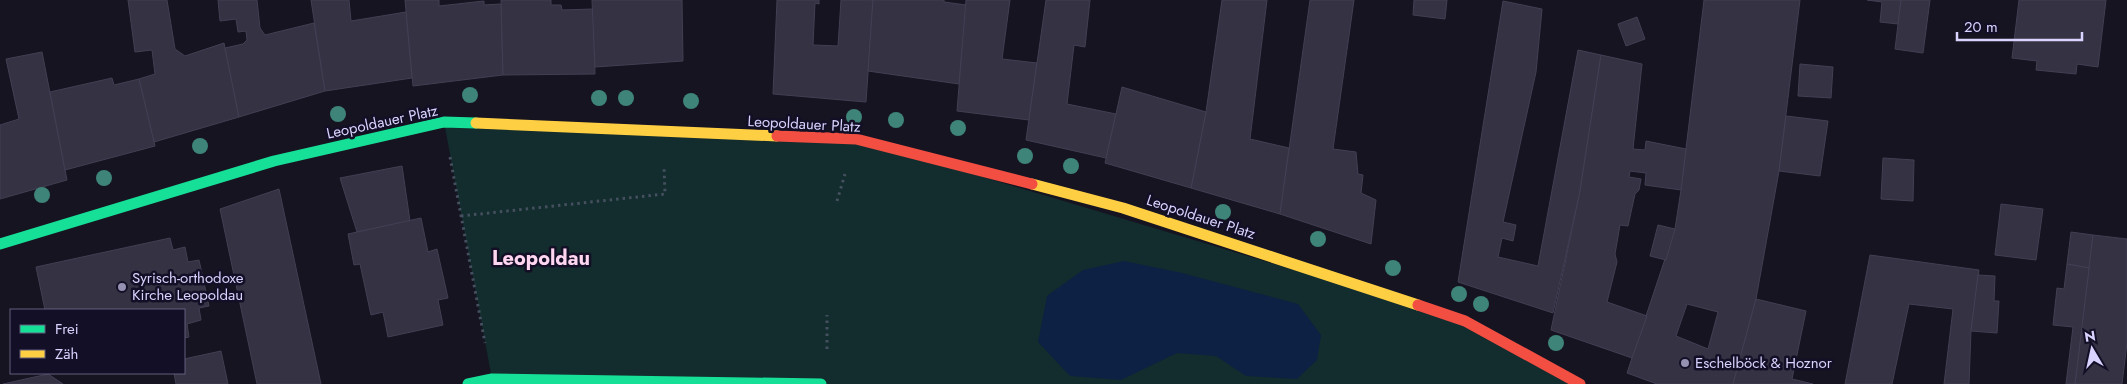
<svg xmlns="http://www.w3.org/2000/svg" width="2127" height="384" viewBox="0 0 2127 384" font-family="Jost,sans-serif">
  <rect width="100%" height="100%" fill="#161421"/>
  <polygon fill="#132c2d" points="444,122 856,139 1465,321 1581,384 821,384 492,379"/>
  <polygon fill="#0d2144" points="1124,261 1182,273 1298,304 1321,335 1317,360 1297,379 1246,376 1216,356 1177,353 1121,380 1070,376 1038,342 1047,296 1083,270"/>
  <g fill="#343243" stroke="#433f54" fill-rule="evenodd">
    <polygon points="128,0 167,0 175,49 185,56 224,43 239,117 154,142 139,79 155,74 152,50 135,52"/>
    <polygon points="218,0 257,0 260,28 265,35 314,23 325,91 239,117 225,48 243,44 247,40 246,31 238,32 236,19 220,21"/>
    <polygon points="311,0 349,0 351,21 406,12 412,78 325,91"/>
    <polygon points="405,0 439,0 439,6 484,1 484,5 501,4 503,75 413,86"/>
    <polygon points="501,0 551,0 551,5 561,5 562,10 593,9 595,74 503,75"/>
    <polygon points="592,0 682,0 683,61 595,67"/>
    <polygon points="777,0 819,0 819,4 815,3 813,45 838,46 841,0 873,0 866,102 773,94"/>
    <polygon points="873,0 944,0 944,2 966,5 959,84 868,71"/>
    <polygon points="966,0 1010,0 1002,59 1037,63 1029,120 957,111"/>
    <polygon points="1046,0 1090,0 1085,47 1074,45 1067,104 1116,114 1106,158 1026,140"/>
    <polygon points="1222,0 1267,0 1250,139 1289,148 1280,214 1191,188 1206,112"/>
    <polygon points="1310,0 1354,0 1333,149 1356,152 1358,174 1363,175 1361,193 1376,200 1371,244 1280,214"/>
    <polygon points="1414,0 1447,0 1445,19 1413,15"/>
    <path d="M1704 0H1800L1779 171 1756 299 1733 384H1657L1627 373 1675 229 1681 190ZM1687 304 1718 312 1708 349 1676 336Z"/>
    <polygon points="1867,0 1901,0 1898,24 1880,22 1882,2"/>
    <polygon points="1901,0 1930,0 1923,53 1895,49"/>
    <polygon points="2019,0 2106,0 2098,67 2077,64 2076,74 2036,70 2037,61 2012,58"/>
    <polygon points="1503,1 1542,9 1536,72 1503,222 1516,225 1513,241 1502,238 1498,257 1538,266 1578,50 1601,55 1580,191 1553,313 1458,282"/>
    <polygon points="1637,17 1645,39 1626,46 1618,24"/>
    <polygon points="42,52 67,180 0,199 0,125 19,119 6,59"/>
    <polygon points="1601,55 1642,64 1633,149 1645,150 1646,141 1686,149 1681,190 1645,185 1646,173 1630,171 1629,177 1641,179 1639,190 1635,194 1628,226 1620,225 1615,254 1617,262 1607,302 1647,316 1632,358 1551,330 1580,191"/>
    <polygon points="1800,64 1833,67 1831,98 1798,96"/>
    <polygon points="112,78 114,85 139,79 155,146 65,170 50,92"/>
    <polygon points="1122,87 1206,112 1191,188 1105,163"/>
    <polygon points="1786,116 1828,121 1820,176 1779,171"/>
    <polygon points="1883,158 1914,160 1913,201 1881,199"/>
    <polygon points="402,166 410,221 357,232 340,178"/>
    <polygon points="279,189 321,384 257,384 220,209"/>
    <polygon points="2001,204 2043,209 2036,260 1995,255"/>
    <polygon points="421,218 428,252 437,249 448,298 438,300 443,325 388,337 383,312 371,315 360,264 354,265 348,234"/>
    <polygon points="1658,225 1675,229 1666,260 1650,256"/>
    <polygon points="2071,232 2093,235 2089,268 2067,264"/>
    <polygon points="2093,235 2127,239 2127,343 2122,384 2075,384"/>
    <polygon points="170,238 173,250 185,247 188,262 199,260 209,306 199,308 201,320 187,324 189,337 184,338 184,310 45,310 36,267"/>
    <polygon points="1870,255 1979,270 1971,331 1969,384 1944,384 1953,309 1909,304 1892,384 1845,384"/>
    <polygon points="2067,264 2089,268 2075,384 2066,384 2073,327 2053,325 2057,288 2064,289"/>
    <polygon points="1978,275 1995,276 1994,301 1999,301 1997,333 1971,331"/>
    <polygon points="1756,299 1806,311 1792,379 1813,384 1733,384"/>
    <polygon points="221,351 228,384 176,384 174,373 184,373 184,359"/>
    <polygon points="48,374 63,384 3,384"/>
  </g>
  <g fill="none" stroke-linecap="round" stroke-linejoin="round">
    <g stroke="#44505f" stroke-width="3" stroke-dasharray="2.5 4" stroke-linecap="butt">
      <polyline points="450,157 485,343"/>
      <polyline points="837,201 845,174"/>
      <polyline points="461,216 665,194 664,167"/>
      <polyline points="827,349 827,315"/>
    </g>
    <g stroke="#16e098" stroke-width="11">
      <polyline points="0,244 274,161 444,122 476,123"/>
      <polyline points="468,384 492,379 821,384"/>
    </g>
    <g stroke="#ffcf43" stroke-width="11">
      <polyline points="476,123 777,136"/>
      <polyline points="1032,184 1123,208 1418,305"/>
    </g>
    <g stroke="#f24e42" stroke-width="11">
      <polyline points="777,136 856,139 1032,184"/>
      <polyline points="1418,305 1465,321 1580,384"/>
    </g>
  </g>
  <g fill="#3e8478">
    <circle cx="470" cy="95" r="8"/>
    <circle cx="599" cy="98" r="8"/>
    <circle cx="626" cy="98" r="8"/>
    <circle cx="691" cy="101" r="8"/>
    <circle cx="338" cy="114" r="8"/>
    <circle cx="854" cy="117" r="8"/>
    <circle cx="896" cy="120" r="8"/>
    <circle cx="958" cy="128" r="8"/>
    <circle cx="200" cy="146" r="8"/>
    <circle cx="1025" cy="156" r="8"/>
    <circle cx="1071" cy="166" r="8"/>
    <circle cx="104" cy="178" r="8"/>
    <circle cx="42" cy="195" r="8"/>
    <circle cx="1223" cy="212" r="8"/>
    <circle cx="1318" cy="239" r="8"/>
    <circle cx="1393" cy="268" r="8"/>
    <circle cx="1459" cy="294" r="8"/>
    <circle cx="1481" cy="304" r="8"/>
    <circle cx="1556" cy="343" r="8"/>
  </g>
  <g fill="#9591b1" stroke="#130f26" stroke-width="2">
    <circle cx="122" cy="287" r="5"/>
    <circle cx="1685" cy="363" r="5"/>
  </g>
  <g text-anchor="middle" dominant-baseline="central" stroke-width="5" stroke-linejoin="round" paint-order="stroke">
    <g font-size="15" fill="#d9d4ff" stroke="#130f26">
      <text transform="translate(382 122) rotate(-12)">Leopoldauer Platz</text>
      <text transform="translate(804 124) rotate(3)">Leopoldauer Platz</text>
      <text transform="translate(1201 217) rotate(18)">Leopoldauer Platz</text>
    </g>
    <g font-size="15" fill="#d9d4ff" stroke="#130f26" text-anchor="start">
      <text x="132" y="278">Syrisch-orthodoxe<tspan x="132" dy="17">Kirche Leopoldau</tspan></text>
      <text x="1695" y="363">Eschelböck &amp; Hoznor</text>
    </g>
    <g font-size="20" font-weight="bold" fill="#ffd6f0" stroke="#130f26">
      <text x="541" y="258">Leopoldau</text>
    </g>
  </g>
  <rect x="10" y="309" width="175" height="65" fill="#130f26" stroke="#625e7d"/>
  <rect x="20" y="325" width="25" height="8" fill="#16e098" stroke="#625e7d"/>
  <text x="55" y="334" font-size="15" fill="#d9d4ff">Frei</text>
  <rect x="20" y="350" width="25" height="8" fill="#ffcf43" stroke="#625e7d"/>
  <text x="55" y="359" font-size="15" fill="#d9d4ff">Zäh</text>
  <g transform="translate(2092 349) rotate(351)" stroke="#130f26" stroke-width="4" paint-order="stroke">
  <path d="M0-4L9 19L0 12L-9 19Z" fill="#d9d4ff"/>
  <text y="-8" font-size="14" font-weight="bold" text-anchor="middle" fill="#d9d4ff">N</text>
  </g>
  <path d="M1957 32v8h125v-8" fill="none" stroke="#d9d4ff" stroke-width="2.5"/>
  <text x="1964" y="32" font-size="15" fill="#d9d4ff" stroke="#130f26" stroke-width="4" paint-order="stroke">20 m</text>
</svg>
